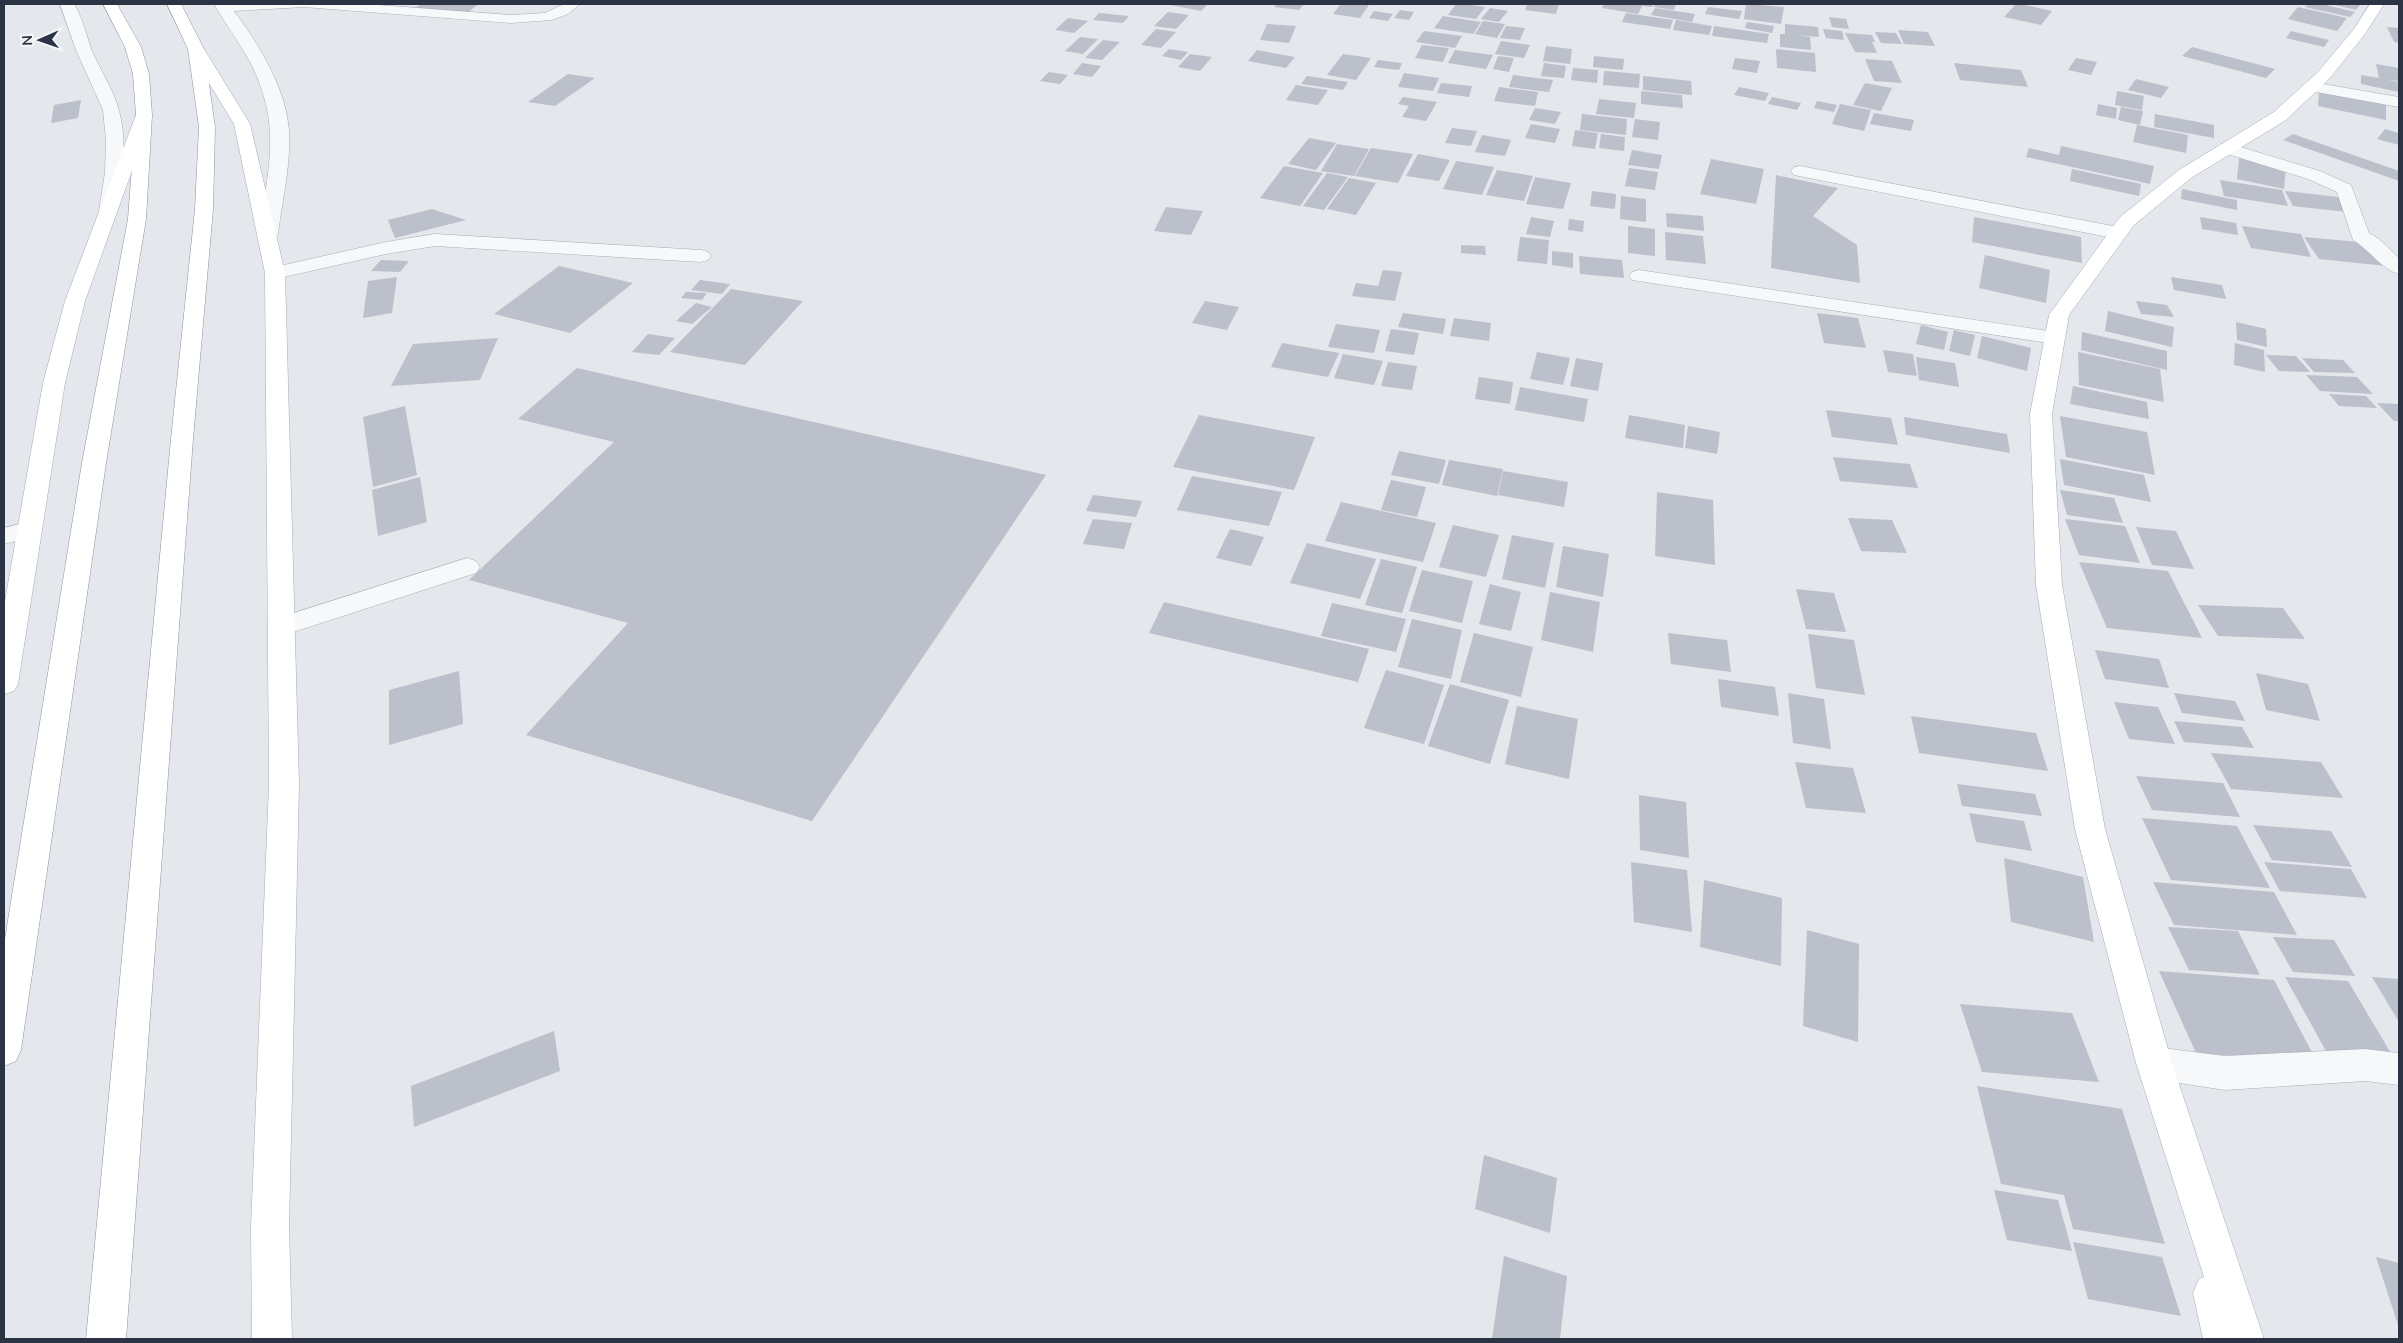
<svg xmlns="http://www.w3.org/2000/svg" width="2403" height="1343" viewBox="0 0 2403 1343" font-family="'Nunito Sans',sans-serif">
  <rect width="100%" height="100%" fill="#e4e7ec"/>
  <g fill="#bbc0ca">
    <polygon points="421,4 479,4 468,12 414,9"/>
    <polygon points="1166,4 1208,4 1201,11"/>
    <polygon points="1277,4 1304,4 1299,10 1274,7"/>
    <polygon points="1341,4 1363,4 1369,5 1360,18 1333,14"/>
    <polygon points="1456,4 1465,4 1485,7 1476,19 1448,15"/>
    <polygon points="1527,4 1559,4 1556,14 1525,10"/>
    <polygon points="1604,4 1653,4 1652,7 1642,6 1638,14 1602,8"/>
    <polygon points="1655,4 1676,4 1674,10 1654,7"/>
    <polygon points="1746,4 1784,7 1781,24 1744,19"/>
    <polygon points="2016,4 2021,4 2052,11 2041,25 2004,17"/>
    <polygon points="2308,4 2322,4 2355,12 2350,17 2305,7"/>
    <polygon points="2331,4 2361,4 2356,10"/>
    <polygon points="1708,7 1742,11 1739,19 1705,14"/>
    <polygon points="2298,7 2347,18 2337,31 2288,19"/>
    <polygon points="1490,8 1508,11 1499,22 1481,19"/>
    <polygon points="1655,8 1695,14 1692,22 1651,15"/>
    <polygon points="1400,10 1414,12 1409,20 1394,18"/>
    <polygon points="1374,11 1393,14 1388,21 1369,18"/>
    <polygon points="1168,12 1189,15 1176,29 1154,26"/>
    <polygon points="1099,13 1129,16 1123,23 1093,20"/>
    <polygon points="1626,13 1673,20 1670,29 1622,22"/>
    <polygon points="1443,16 1481,22 1473,34 1434,28"/>
    <polygon points="1829,17 1846,19 1849,29 1832,27"/>
    <polygon points="1068,18 1088,21 1074,33 1055,30"/>
    <polygon points="1676,20 1712,26 1709,35 1673,30"/>
    <polygon points="1483,21 1505,24 1497,38 1475,34"/>
    <polygon points="1747,22 1774,26 1772,33 1745,28"/>
    <polygon points="1267,24 1296,26 1289,43 1260,40"/>
    <polygon points="1785,24 1818,27 1819,37 1796,35 1810,37 1811,50 1780,47 1780,34 1785,34"/>
    <polygon points="1506,26 1525,28 1520,40 1500,38"/>
    <polygon points="1714,26 1769,34 1767,43 1712,36"/>
    <polygon points="2387,27 2399,28 2399,43 2394,42"/>
    <polygon points="1156,29 1176,32 1161,48 1141,45"/>
    <polygon points="1823,29 1842,31 1844,40 1826,38"/>
    <polygon points="1898,30 1928,32 1935,46 1904,44"/>
    <polygon points="1424,31 1462,36 1455,48 1416,42"/>
    <polygon points="2291,31 2329,40 2324,47 2286,38"/>
    <polygon points="1875,32 1896,33 1902,44 1881,43"/>
    <polygon points="1845,33 1872,35 1875,42 1872,42 1877,53 1855,52"/>
    <polygon points="1080,37 1098,39 1083,54 1065,51"/>
    <polygon points="1103,40 1120,42 1102,60 1085,58"/>
    <polygon points="1501,41 1530,45 1524,58 1495,54"/>
    <polygon points="1422,45 1449,48 1443,62 1415,58"/>
    <polygon points="1546,46 1572,49 1570,64 1543,61"/>
    <polygon points="2192,47 2275,69 2266,78 2182,56"/>
    <polygon points="1169,49 1188,52 1181,60 1162,56"/>
    <polygon points="1776,49 1815,53 1816,72 1777,68"/>
    <polygon points="1257,50 1295,57 1286,68 1248,61"/>
    <polygon points="1455,50 1493,55 1486,69 1448,63"/>
    <polygon points="1190,54 1212,57 1200,71 1178,67"/>
    <polygon points="1343,54 1371,58 1356,80 1327,75"/>
    <polygon points="1498,56 1514,58 1509,72 1493,69"/>
    <polygon points="1594,56 1624,59 1623,70 1593,67"/>
    <polygon points="1735,58 1760,61 1757,73 1732,69"/>
    <polygon points="2076,58 2097,62 2091,75 2068,70"/>
    <polygon points="1865,59 1892,61 1902,83 1874,81"/>
    <polygon points="1378,60 1402,63 1399,70 1374,67"/>
    <polygon points="1082,63 1101,66 1092,77 1073,74"/>
    <polygon points="1544,63 1566,66 1564,78 1541,76"/>
    <polygon points="1954,63 2021,70 2028,87 1960,80"/>
    <polygon points="2376,64 2399,68 2399,81 2387,80 2399,82 2399,92 2361,84 2361,75 2379,78"/>
    <polygon points="1573,68 1598,70 1597,83 1571,80"/>
    <polygon points="1604,71 1640,74 1639,88 1603,85"/>
    <polygon points="1049,72 1068,75 1060,84 1040,81"/>
    <polygon points="1404,73 1439,78 1433,91 1398,87"/>
    <polygon points="568,74 595,78 555,106 528,102"/>
    <polygon points="1513,75 1553,80 1549,92 1509,87"/>
    <polygon points="1307,76 1348,82 1343,90 1301,84"/>
    <polygon points="1643,76 1691,81 1692,95 1643,90"/>
    <polygon points="2136,79 2169,87 2161,98 2128,90"/>
    <polygon points="1441,83 1472,86 1469,97 1437,93"/>
    <polygon points="1865,83 1892,88 1881,111 1853,105"/>
    <polygon points="1296,85 1328,90 1318,105 1286,100"/>
    <polygon points="1499,87 1538,92 1535,106 1494,101"/>
    <polygon points="1739,87 1769,93 1765,101 1734,95"/>
    <polygon points="1641,91 1682,95 1683,108 1641,104"/>
    <polygon points="2117,91 2144,96 2142,110 2115,105"/>
    <polygon points="2319,91 2386,105 2386,120 2318,106"/>
    <polygon points="1403,97 1437,102 1426,121 1402,117 1409,106 1398,104"/>
    <polygon points="1772,97 1801,103 1797,110 1768,104"/>
    <polygon points="1599,99 1636,103 1634,118 1596,114"/>
    <polygon points="81,100 78,118 51,123 54,105"/>
    <polygon points="1817,101 1837,105 1834,112 1814,108"/>
    <polygon points="1840,104 1871,110 1864,131 1832,124"/>
    <polygon points="2098,104 2117,108 2116,119 2096,115"/>
    <polygon points="2121,107 2143,111 2140,125 2118,120"/>
    <polygon points="1535,108 1561,112 1555,124 1529,120"/>
    <polygon points="1874,113 1914,120 1911,131 1870,124"/>
    <polygon points="1582,114 1627,119 1626,135 1580,130"/>
    <polygon points="2155,114 2214,125 2214,138 2154,127"/>
    <polygon points="1635,119 1660,122 1658,140 1632,137"/>
    <polygon points="1531,124 1560,129 1555,143 1525,138"/>
    <polygon points="2137,125 2188,135 2186,153 2133,142"/>
    <polygon points="1452,128 1477,131 1471,146 1445,143"/>
    <polygon points="2385,129 2399,133 2399,145 2377,139"/>
    <polygon points="1575,130 1598,133 1595,149 1572,146"/>
    <polygon points="1601,134 1625,137 1624,151 1599,148"/>
    <polygon points="2293,134 2399,171 2399,181 2283,140"/>
    <polygon points="1482,135 1511,140 1505,156 1475,152"/>
    <polygon points="1309,138 1336,143 1316,170 1288,164"/>
    <polygon points="1337,144 1369,149 1354,176 1321,171"/>
    <polygon points="2061,146 2154,166 2150,184 2026,157 2029,148 2059,155"/>
    <polygon points="1371,148 1413,154 1398,183 1355,176"/>
    <polygon points="1632,150 1662,155 1659,169 1628,165"/>
    <polygon points="1418,154 1450,160 1439,181 1406,176"/>
    <polygon points="2239,158 2286,167 2284,189 2237,179"/>
    <polygon points="1711,159 1764,169 1756,204 1700,194"/>
    <polygon points="1456,161 1494,167 1482,195 1443,189"/>
    <polygon points="1284,166 1323,173 1300,206 1260,198"/>
    <polygon points="1629,168 1658,172 1655,190 1625,186"/>
    <polygon points="2072,169 2141,184 2139,196 2070,181"/>
    <polygon points="1497,170 1533,176 1524,201 1486,195"/>
    <polygon points="1327,173 1348,177 1324,210 1303,206"/>
    <polygon points="1776,175 1838,188 1813,216 1857,245 1860,283 1771,268"/>
    <polygon points="1535,177 1571,183 1563,209 1526,204"/>
    <polygon points="1349,178 1376,183 1356,215 1327,209"/>
    <polygon points="2220,180 2282,190 2288,206 2224,196"/>
    <polygon points="2182,189 2237,200 2237,210 2181,199"/>
    <polygon points="1592,191 1616,194 1615,209 1590,206"/>
    <polygon points="2285,191 2338,197 2347,212 2293,206"/>
    <polygon points="1621,196 1646,199 1646,222 1620,219"/>
    <polygon points="1166,207 1203,211 1191,235 1154,231"/>
    <polygon points="432,209 466,220 395,238 388,220"/>
    <polygon points="1666,213 1703,216 1704,231 1667,227"/>
    <polygon points="1531,217 1554,221 1550,237 1526,234"/>
    <polygon points="1974,217 2081,237 2082,263 1972,242"/>
    <polygon points="2200,217 2236,223 2238,235 2202,229"/>
    <polygon points="1569,219 1584,221 1583,232 1568,230"/>
    <polygon points="1628,226 1655,229 1655,256 1628,253"/>
    <polygon points="2242,226 2301,234 2311,257 2251,248"/>
    <polygon points="1665,232 1703,236 1706,264 1666,260"/>
    <polygon points="1520,237 1549,240 1547,264 1517,261"/>
    <polygon points="2304,237 2370,243 2386,266 2319,259"/>
    <polygon points="1461,245 1485,246 1486,255 1461,253"/>
    <polygon points="1552,251 1573,253 1573,268 1552,265"/>
    <polygon points="1985,255 2050,270 2046,303 1979,288"/>
    <polygon points="1579,256 1622,260 1624,278 1580,274"/>
    <polygon points="381,260 409,261 400,272 371,271"/>
    <polygon points="559,266 633,283 570,333 494,314"/>
    <polygon points="1383,270 1402,272 1395,301 1352,296 1356,283 1378,286"/>
    <polygon points="397,277 392,313 363,318 368,281"/>
    <polygon points="2171,277 2222,285 2226,299 2174,290"/>
    <polygon points="700,280 730,284 722,294 691,290"/>
    <polygon points="731,289 803,301 745,365 670,352"/>
    <polygon points="686,292 707,293 702,300 681,298"/>
    <polygon points="1205,301 1239,307 1227,330 1192,323"/>
    <polygon points="2136,301 2167,305 2174,317 2141,314"/>
    <polygon points="696,303 712,307 692,324 676,321"/>
    <polygon points="2108,311 2174,327 2172,347 2105,331"/>
    <polygon points="1403,313 1446,319 1443,334 1398,327"/>
    <polygon points="1817,313 1858,318 1866,348 1824,343"/>
    <polygon points="1454,318 1491,323 1489,341 1450,336"/>
    <polygon points="2236,322 2266,329 2267,347 2237,340"/>
    <polygon points="1336,324 1380,330 1374,353 1328,347"/>
    <polygon points="1921,325 1948,332 1944,350 1916,344"/>
    <polygon points="1391,329 1419,333 1414,355 1385,351"/>
    <polygon points="1954,330 1975,335 1970,356 1949,351"/>
    <polygon points="2082,332 2167,351 2167,370 2081,350"/>
    <polygon points="648,334 675,338 659,355 632,352"/>
    <polygon points="1982,336 2031,348 2027,371 1977,358"/>
    <polygon points="498,338 480,380 391,386 413,344"/>
    <polygon points="1282,343 1339,353 1328,377 1271,367"/>
    <polygon points="2235,343 2264,350 2265,372 2234,365"/>
    <polygon points="1883,350 1913,354 1917,376 1888,372"/>
    <polygon points="1537,352 1570,358 1563,385 1530,379"/>
    <polygon points="2078,352 2160,369 2164,402 2079,385"/>
    <polygon points="1343,354 1383,361 1374,385 1334,378"/>
    <polygon points="2266,355 2296,356 2310,372 2279,371"/>
    <polygon points="1916,357 1955,363 1959,387 1919,380"/>
    <polygon points="1576,358 1603,363 1598,391 1570,386"/>
    <polygon points="2302,358 2343,360 2355,373 2314,372"/>
    <polygon points="1388,362 1417,366 1412,390 1381,386"/>
    <polygon points="577,368 1046,475 812,821 526,735 628,623 469,580 614,442 518,419"/>
    <polygon points="2306,375 2357,377 2373,394 2320,391"/>
    <polygon points="1479,377 1513,382 1510,404 1475,399"/>
    <polygon points="2073,386 2147,402 2149,419 2070,404"/>
    <polygon points="1520,387 1588,399 1584,422 1515,410"/>
    <polygon points="2329,394 2366,396 2377,408 2339,406"/>
    <polygon points="2377,403 2399,404 2399,421 2394,421"/>
    <polygon points="405,406 417,475 373,487 363,417"/>
    <polygon points="1826,410 1891,418 1898,445 1832,437"/>
    <polygon points="1199,415 1315,437 1294,490 1173,467"/>
    <polygon points="1629,415 1685,425 1683,448 1625,438"/>
    <polygon points="2060,416 2147,432 2155,475 2066,457"/>
    <polygon points="1904,417 2007,434 2010,453 1906,435"/>
    <polygon points="1688,426 1720,432 1717,454 1685,448"/>
    <polygon points="1399,451 1446,460 1439,484 1391,475"/>
    <polygon points="1833,457 1910,464 1918,488 1840,481"/>
    <polygon points="2060,459 2144,475 2151,502 2064,485"/>
    <polygon points="1449,460 1503,469 1497,496 1442,485"/>
    <polygon points="1503,471 1568,482 1564,507 1498,495"/>
    <polygon points="1192,476 1282,492 1269,526 1177,510"/>
    <polygon points="420,477 427,522 378,536 372,490"/>
    <polygon points="1391,480 1426,487 1417,517 1381,510"/>
    <polygon points="2060,490 2114,498 2123,523 2067,515"/>
    <polygon points="1657,492 1713,500 1715,565 1655,556"/>
    <polygon points="1093,495 1142,501 1136,517 1086,511"/>
    <polygon points="1341,502 1436,523 1423,562 1325,541"/>
    <polygon points="1848,518 1892,520 1907,553 1861,551"/>
    <polygon points="1093,519 1132,523 1124,549 1083,544"/>
    <polygon points="2065,519 2125,526 2140,563 2079,555"/>
    <polygon points="1453,525 1499,535 1486,577 1439,567"/>
    <polygon points="2136,527 2176,531 2194,569 2152,565"/>
    <polygon points="1230,529 1264,537 1251,566 1216,558"/>
    <polygon points="1512,535 1554,543 1545,588 1502,579"/>
    <polygon points="1307,543 1376,559 1360,599 1290,583"/>
    <polygon points="1563,546 1609,554 1603,597 1556,587"/>
    <polygon points="1381,559 1417,567 1402,613 1365,605"/>
    <polygon points="2079,562 2168,571 2202,638 2107,628"/>
    <polygon points="1422,570 1473,581 1462,623 1409,611"/>
    <polygon points="1490,584 1521,592 1511,631 1479,624"/>
    <polygon points="1796,589 1834,593 1846,632 1806,629"/>
    <polygon points="1550,592 1600,602 1593,652 1541,640"/>
    <polygon points="1164,602 1369,649 1358,682 1149,633"/>
    <polygon points="1332,603 1406,619 1396,652 1321,636"/>
    <polygon points="2198,605 2283,608 2305,639 2218,636"/>
    <polygon points="1412,619 1462,630 1451,679 1398,667"/>
    <polygon points="1474,633 1533,647 1521,697 1460,682"/>
    <polygon points="1668,633 1727,640 1731,672 1671,664"/>
    <polygon points="1808,634 1854,640 1865,695 1816,688"/>
    <polygon points="2095,650 2159,659 2169,688 2105,679"/>
    <polygon points="1386,670 1444,685 1424,744 1364,728"/>
    <polygon points="459,671 463,724 389,745 389,690"/>
    <polygon points="2256,673 2308,684 2320,721 2266,710"/>
    <polygon points="1718,679 1775,687 1779,716 1721,707"/>
    <polygon points="1450,684 1509,700 1490,764 1428,746"/>
    <polygon points="1788,693 1824,699 1831,749 1793,743"/>
    <polygon points="2174,693 2235,701 2245,721 2182,713"/>
    <polygon points="2114,702 2158,707 2175,744 2129,739"/>
    <polygon points="1517,706 1578,719 1569,779 1505,764"/>
    <polygon points="1911,716 2036,733 2048,771 1919,753"/>
    <polygon points="2174,721 2242,727 2254,748 2184,742"/>
    <polygon points="2211,753 2321,762 2343,798 2231,789"/>
    <polygon points="1795,762 1853,768 1866,813 1806,808"/>
    <polygon points="2136,776 2223,783 2240,817 2152,810"/>
    <polygon points="1957,784 2035,794 2042,816 1962,806"/>
    <polygon points="1639,795 1686,802 1689,858 1640,850"/>
    <polygon points="1969,813 2024,821 2032,851 1976,842"/>
    <polygon points="2142,818 2237,826 2270,888 2171,880"/>
    <polygon points="2253,825 2331,831 2352,867 2272,860"/>
    <polygon points="2004,858 2083,877 2094,942 2011,922"/>
    <polygon points="1631,862 1687,870 1692,932 1634,922"/>
    <polygon points="2264,862 2351,869 2367,898 2280,891"/>
    <polygon points="1704,880 1782,898 1781,966 1700,947"/>
    <polygon points="2153,882 2274,892 2297,935 2174,925"/>
    <polygon points="2168,927 2238,931 2260,975 2189,970"/>
    <polygon points="1807,930 1859,944 1858,1042 1803,1026"/>
    <polygon points="2273,937 2334,940 2355,976 2293,972"/>
    <polygon points="2159,971 2274,980 2317,1062 2196,1053"/>
    <polygon points="2285,977 2348,981 2398,1065 2331,1060"/>
    <polygon points="2372,977 2399,979 2399,1022"/>
    <polygon points="1960,1004 2072,1013 2099,1082 1982,1072"/>
    <polygon points="554,1031 560,1071 414,1127 411,1086"/>
    <polygon points="1977,1086 2122,1109 2165,1244 2073,1229 2064,1195 2001,1184"/>
    <polygon points="1484,1155 1557,1178 1550,1233 1475,1209"/>
    <polygon points="1994,1190 2058,1200 2072,1251 2007,1240"/>
    <polygon points="2073,1242 2162,1257 2181,1316 2088,1299"/>
    <polygon points="1504,1256 1567,1276 1560,1339 1492,1339"/>
    <polygon points="2376,1257 2399,1263 2399,1328"/>
  </g>
  <g fill="none" stroke-linecap="round" stroke-linejoin="round">
    <g stroke="#a9aeb7" stroke-width="1">
      <g id="minor">
        <path d="M60 4H74C83 18 86 35 92 51 100 70 114 90 119 111 128 143 122 178 117 211L115 215H101L99 211 105 172 106 140 103 110 76 50Z"/>
        <path d="M214 4H365L511 15 545 13 564 4H580L568 14 552 20 511 23 304 7 234 11C259 45 286 88 289 131 291 166 282 200 278 234L275 238H261L258 234C269 169 282 124 250 62 239 42 225 23 214 4Z"/>
        <polygon points="2311,82 2399,97 2399,107 2305,90 2303,87 2305,84"/>
        <path d="M2227 143 2320 171 2351 185 2369 233 2379 239 2399 258V274C2382 270 2369 249 2353 240L2337 192 2308 179 2221 152 2218 148 2221 144Z"/>
        <polygon points="1800,166 2118,227 2125,229 2128,233 2125,237 2118,239 1794,175 1791,171 1794,167"/>
        <polygon points="435,234 701,250 708,252 711,256 708,260 701,262 435,246 386,254 275,279 268,277 265,273 268,269 275,267 386,242"/>
        <polygon points="1639,270 2055,332 2062,334 2066,338 2062,342 2055,344 1632,280 1629,276 1632,272"/>
        <polygon points="28,522 37,524 40,530 37,536 4,544 4,528"/>
        <polygon points="467,558 476,561 480,567 476,573 281,636 272,634 268,627 272,620"/>
        <polygon points="2154,1047 2225,1056 2365,1049 2399,1053 2399,1085 2365,1081 2225,1090 2154,1079 2142,1075 2136,1063 2142,1051"/>
      </g>
    </g>
    <g stroke="#a3abb8" stroke-width="1">
      <g id="major">
        <polygon points="2370,4 2384,4 2365,34 2330,78 2286,120 2191,178 2134,225 2069,315 2052,414 2062,585 2105,829 2172,1063 2264,1339 2203,1339 2193,1293 2199,1279 2204,1277 2136,1063 2075,829 2036,585 2030,414 2049,315 2120,217 2179,170 2274,112 2318,72 2354,29"/>
        <polygon points="196,44 204,49 250,124 285,273 299,784 289,1227 292,1339 252,1339 251,1227 269,784 265,273 234,124 188,49"/>
        <polygon points="144,110 150,111 152,115 85,301 65,383 18,684 14,691 4,694 4,607 43,383 65,301 136,115 138,111"/>
      </g>
    </g>
    <g stroke="#8b94a3" stroke-width="1">
      <g id="highway">
        <polygon points="103,4 117,4 141,47 149,74 152,115 146,219 106,463 21,1050 16,1061 4,1066 4,945 82,463 128,219 136,115 133,74 125,47"/>
        <polygon points="167,4 181,4 204,49 215,127 213,209 193,439 126,1339 86,1339 171,439 195,209 199,127 188,49"/>
      </g>
    </g>
    <use href="#minor" fill="#f7f8fa" fill-rule="evenodd"/>
    <use href="#major" fill="#fff" fill-rule="evenodd"/>
    <use href="#highway" fill="#fff" fill-rule="evenodd"/>
  </g>
  <rect width="2403" height="1343" fill="none" stroke="#2b3445" stroke-width="10"/>
  <g transform="translate(40 40) rotate(268)" stroke="#f4f6f9" stroke-width="4" paint-order="stroke">
  <path d="M0-4L9 19L0 12L-9 19Z" fill="#2b3445"/>
  <text y="-8" font-size="14" font-weight="bold" text-anchor="middle" fill="#2b3445">N</text>
  </g>
</svg>
